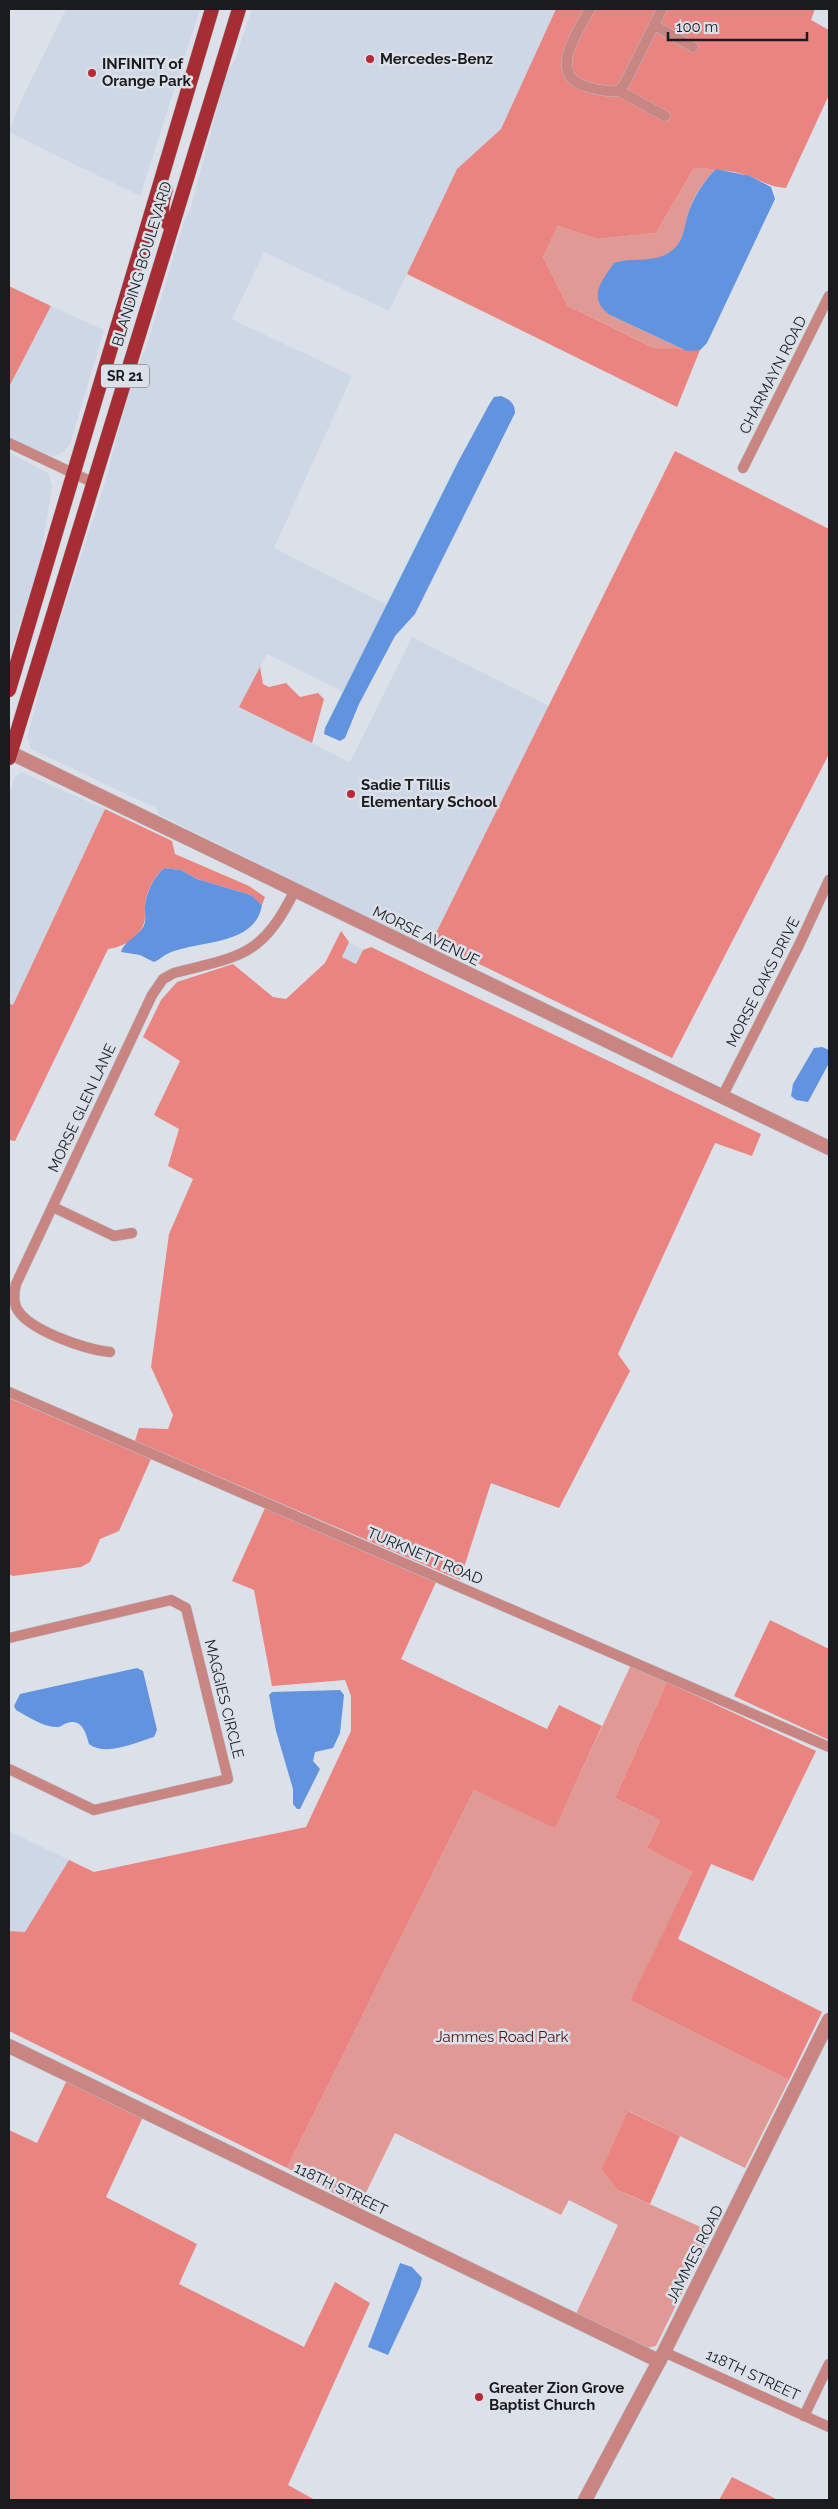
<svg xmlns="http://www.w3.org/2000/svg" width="838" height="2509" viewBox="0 0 838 2509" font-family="Raleway,sans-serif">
  <rect width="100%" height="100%" fill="#dce1e9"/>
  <g fill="#ced7e5">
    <polygon points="66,9 200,9 140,196 9,132 20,103"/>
    <polygon points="252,9 556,9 501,129 457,169 389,311 264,252 232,319 352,376 274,548 388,605 343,692 267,654 239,707 350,762 412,637 549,706 428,949 289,882 290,879 158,814 156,808 31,749 27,738 48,656 103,489 136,366 145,351 185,218 190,211 227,71 234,62"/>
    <polygon points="51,306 104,330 70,444 63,452 55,456 40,453 9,438 9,387"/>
    <polygon points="9,452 49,474 52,487 40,562 9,658"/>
    <polygon points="21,772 105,809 13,1005 9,1003 9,794 15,776"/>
    <polygon points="349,942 363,950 356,964 341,957"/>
    <polygon points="9,1831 69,1860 26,1933 9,1932"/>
  </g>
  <g fill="#e19996">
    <path d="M694 168 716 169C705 180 693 196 689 211 682 236 683 254 652 260 642 262 630 261 620 261L610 315 687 351 654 348 568 306 543 257 558 226 597 239 656 233Z"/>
    <polygon points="631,1665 667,1682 615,1798 660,1820 647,1848 694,1872 630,2000 789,2080 745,2168 629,2111 618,2190 712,2232 656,2346 646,2348 575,2316 618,2225 569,2200 561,2215 395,2133 359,2207 287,2168 474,1790 555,1827"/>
  </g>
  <g fill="#e98481">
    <path d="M556 9H815L811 20 829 30V95L786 188C769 187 763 181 749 176 731 170 712 169 694 168L656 233 597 239 558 226 543 257 568 306 654 348 700 350 677 407 407 274 457 169 501 129Z"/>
    <polygon points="9,286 51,306 9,387"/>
    <polygon points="675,451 829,529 829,754 672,1058 432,941"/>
    <polygon points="260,667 263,684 269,687 286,683 300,697 318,693 324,699 312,743 239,707"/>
    <path d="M105 809 172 841 175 854 249 886 265 897 262 905 251 895 197 879 181 870 164 868C154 877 145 893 145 907 144 912 146 918 144 923 139 939 123 947 108 949L15 1141 9 1140V1003L13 1005Z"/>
    <polygon points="341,931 349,942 342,957 356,964 363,950 371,947 761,1134 752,1156 715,1143 618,1354 630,1371 559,1508 491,1483 460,1580 135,1441 139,1428 168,1429 173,1415 151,1367 169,1234 193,1179 168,1166 179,1129 154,1115 180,1061 143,1037 161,1000 177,982 233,964 273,997 286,999 325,963"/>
    <polygon points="9,1398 151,1459 119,1531 100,1539 90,1562 81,1567 13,1576 9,1574"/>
    <polygon points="265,1508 437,1580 401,1659 547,1729 559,1705 602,1726 555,1828 474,1790 287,2168 9,2031 9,1931 25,1932 69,1860 94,1872 306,1827 351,1731 351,1696 345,1680 272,1686 254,1590 232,1581"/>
    <polygon points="770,1620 829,1649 829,1740 734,1696"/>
    <polygon points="667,1682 816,1751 753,1881 711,1864 678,1939 822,2012 789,2080 630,2000 693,1872 647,1848 660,1820 615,1798"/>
    <polygon points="67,2080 143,2117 106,2197 197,2244 179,2284 304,2347 335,2282 370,2303 288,2485 315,2500 9,2500 9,2130 37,2143"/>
    <polygon points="628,2111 680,2136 650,2204 618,2190 602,2169"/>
    <polygon points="732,2477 778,2500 719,2500"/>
  </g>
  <g fill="#6293de">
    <path d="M716 169 750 176 771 187 775 199 707 343 700 350 687 351 610 315C587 298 601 282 614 263 631 257 650 263 667 254 685 244 683 228 689 211 694 196 705 180 716 169Z"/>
    <path d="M501 396C509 399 515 403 515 413L415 614 395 636 359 704 345 738 340 741 324 734 325 728 458 462 490 403 494 397Z"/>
    <path d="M164 868 181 870 197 879 251 895 262 905C255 947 197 940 167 954 163 956 159 960 154 962L140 955 121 952C125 939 142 936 145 922 146 917 144 911 145 906 146 893 154 877 164 868Z"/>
    <polygon points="822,1047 829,1050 829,1063 808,1102 796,1100 791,1096 793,1084 814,1048"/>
    <path d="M137 1668 143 1671 157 1730 154 1737C136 1742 106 1757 89 1744 86 1733 82 1718 67 1723 63 1724 60 1728 56 1727 43 1727 27 1716 16 1710L14 1706 20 1694Z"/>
    <polygon points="340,1690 344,1695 340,1733 333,1748 315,1752 313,1761 320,1769 300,1809 297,1809 293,1804 293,1789 276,1731 269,1695 272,1692"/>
    <polygon points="400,2263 412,2267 422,2278 420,2287 388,2355 368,2347"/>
  </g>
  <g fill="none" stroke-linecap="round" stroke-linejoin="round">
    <g stroke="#b9bdc4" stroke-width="11">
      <g id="minor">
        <path d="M590 9C577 33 546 76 588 87 599 90 607 92 619 91L625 83 662 9"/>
        <polyline points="654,25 693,47"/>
        <polyline points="619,91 665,116"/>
        <polyline points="9,443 92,482"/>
        <polyline points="743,468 829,296"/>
        <polyline points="722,1097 799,945 829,880"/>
        <polyline points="53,1207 114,1236 132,1233"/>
        <path d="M110 1352C87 1350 26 1330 16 1307 13 1299 14 1292 16 1284L152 995 163 979 174 973C241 956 262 957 295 890"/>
        <polyline points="9,1392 829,1747"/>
        <polyline points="9,1638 171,1600 186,1608 228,1779 94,1810 9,1769"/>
        <polyline points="664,2352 829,2427"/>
        <polyline points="804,2416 829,2364"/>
      </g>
    </g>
    <g stroke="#b9bdc4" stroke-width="15">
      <g id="tertiary">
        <polyline points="9,752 829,1148"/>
        <polyline points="9,2046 659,2361"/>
        <polyline points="585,2500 664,2352 829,2020"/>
      </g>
    </g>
    <g stroke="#b9bdc4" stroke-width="15">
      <g id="primary">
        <path d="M166 189C162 202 158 217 171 226"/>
        <polyline points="9,690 212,9"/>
        <polyline points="9,758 239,9"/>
      </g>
    </g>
    <use href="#minor" stroke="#c88582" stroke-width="10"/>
    <use href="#tertiary" stroke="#c88582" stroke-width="14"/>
    <use href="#primary" stroke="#a62d33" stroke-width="14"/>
  </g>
  <g fill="#b92834" stroke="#dce1e9" stroke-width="2">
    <circle cx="370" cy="59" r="5"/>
    <circle cx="92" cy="73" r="5"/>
    <circle cx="351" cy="794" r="5"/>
    <circle cx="479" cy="2397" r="5"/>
  </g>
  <g text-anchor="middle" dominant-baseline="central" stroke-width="5" stroke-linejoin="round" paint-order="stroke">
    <rect fill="#dce1e9" stroke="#54565b" stroke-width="1" x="101" y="364.5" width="48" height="23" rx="4"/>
    <g font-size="14" font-weight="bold" fill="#191b1e">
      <text x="125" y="376">SR 21</text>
    </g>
    <g font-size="15" font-weight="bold" fill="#191b1e" stroke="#dce1e9" text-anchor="start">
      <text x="380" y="59">Mercedes-Benz</text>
      <text x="102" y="64">INFINITY of<tspan x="102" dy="17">Orange Park</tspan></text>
      <text x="361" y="785">Sadie T Tillis<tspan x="361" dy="17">Elementary School</tspan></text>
      <text x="489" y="2388">Greater Zion Grove<tspan x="489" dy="17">Baptist Church</tspan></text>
    </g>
    <g font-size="15" fill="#191b1e" stroke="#dce1e9">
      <text transform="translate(142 264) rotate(-73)">BLANDING BOULEVARD</text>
      <text transform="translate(773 375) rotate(-63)">CHARMAYN ROAD</text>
      <text transform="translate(426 936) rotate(26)">MORSE AVENUE</text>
      <text transform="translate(763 982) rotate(-63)">MORSE OAKS DRIVE</text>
      <text transform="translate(82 1108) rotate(-65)">MORSE GLEN LANE</text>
      <text transform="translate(425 1556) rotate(23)">TURKNETT ROAD</text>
      <text transform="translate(224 1699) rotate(76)">MAGGIES CIRCLE</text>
      <text transform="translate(341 2189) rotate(26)">118TH STREET</text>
      <text transform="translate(695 2254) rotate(-63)">JAMMES ROAD</text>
      <text transform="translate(753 2375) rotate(25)">118TH STREET</text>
    </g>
    <g font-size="15" fill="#4f1013" stroke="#dce1e9">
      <text x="502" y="2037">Jammes Road Park</text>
    </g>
  </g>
  <rect width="838" height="2509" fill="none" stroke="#191b1e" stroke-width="20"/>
  <path d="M668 32v8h139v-8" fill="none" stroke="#191b1e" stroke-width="2.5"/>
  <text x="676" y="32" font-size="15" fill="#191b1e" stroke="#dce1e9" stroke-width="4" paint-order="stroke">100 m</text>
</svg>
